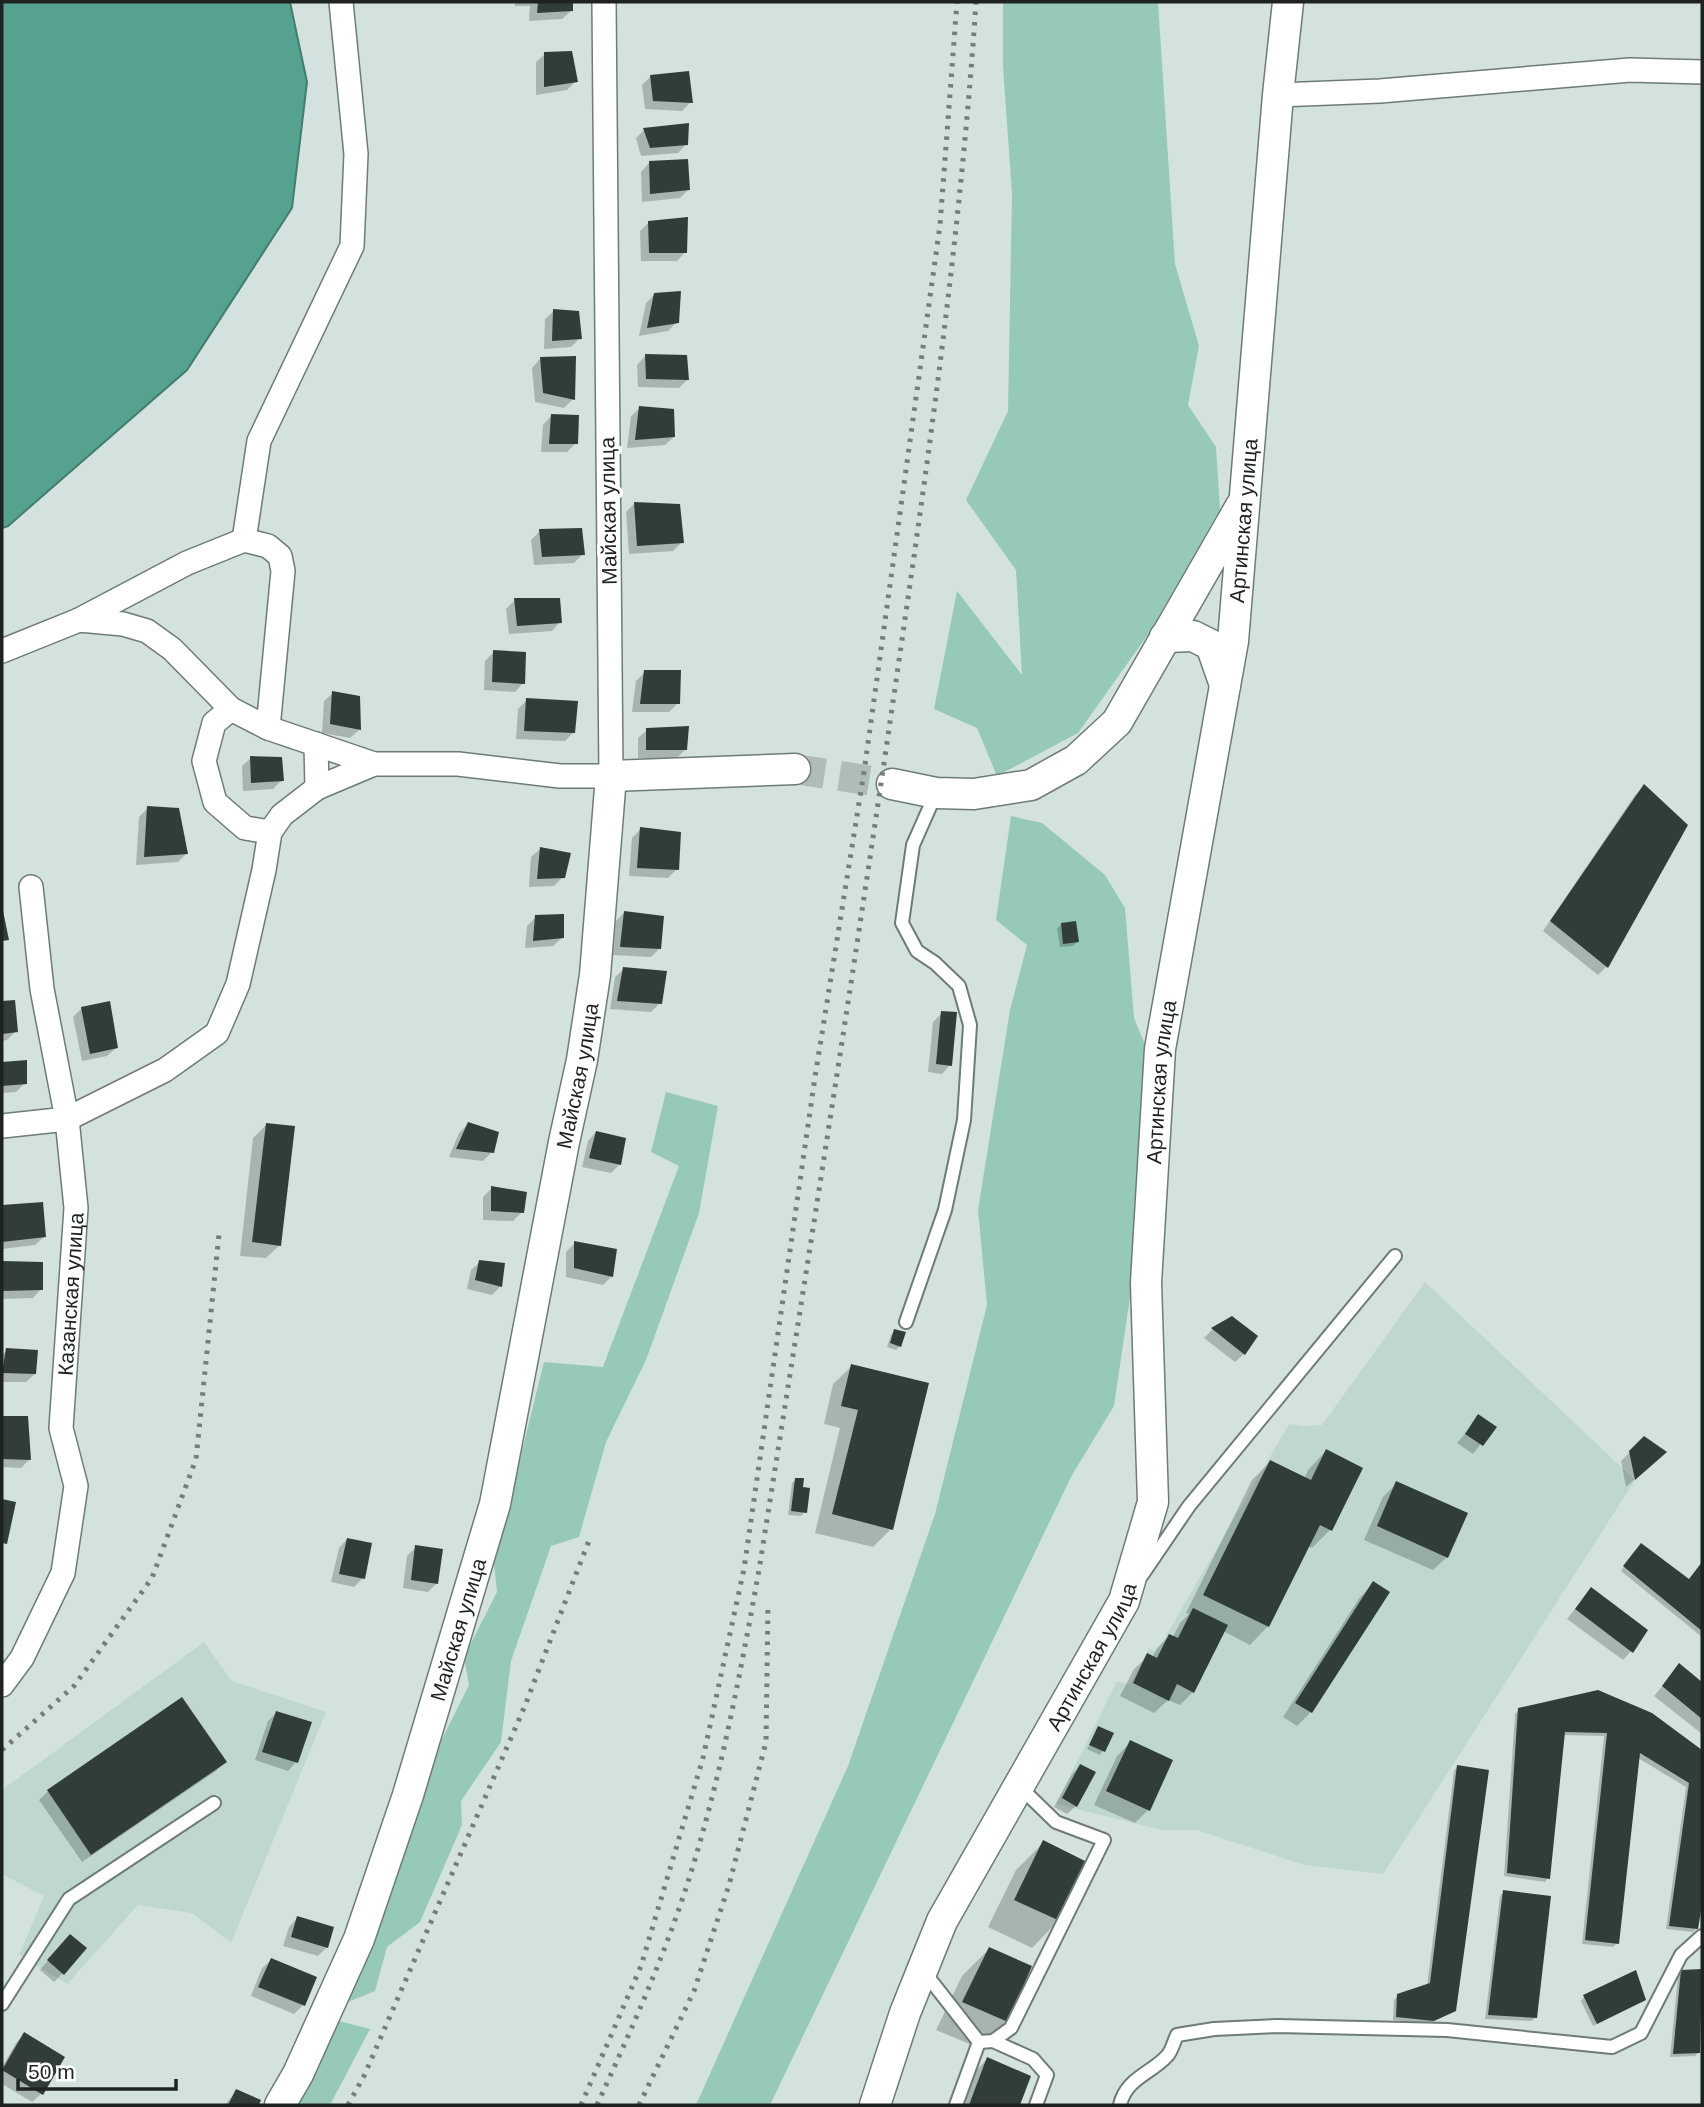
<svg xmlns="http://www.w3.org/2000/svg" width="1704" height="2107" viewBox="0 0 1704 2107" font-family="Arial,sans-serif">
  <rect width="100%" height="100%" fill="#d3e2de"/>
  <g fill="#bfd7d0">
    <polygon points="1425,1282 1635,1480 1383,1874 1304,1865 1197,1830 1162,1830 1056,1804 1117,1681 1130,1684 1149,1648 1156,1653 1289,1424 1303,1426 1322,1425"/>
    <polygon points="204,1642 232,1681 326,1712 231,1943 192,1913 138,1905 67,1984 19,1955 44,1896 2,1874 2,1790"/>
  </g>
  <g fill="#97c9bb">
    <polygon points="1003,2 1158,2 1175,264 1199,346 1188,405 1216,447 1220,509 1149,633 1078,733 997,776 977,728 934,709 957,591 1022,675 1016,570 966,500 1008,411 1012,194 1003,66"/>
    <polygon points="1011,816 1042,823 1105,875 1125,908 1134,1018 1152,1061 1138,1243 1114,1406 1072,1475 770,2105 696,2105 848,1766 935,1514 987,1305 978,1210 1010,1010 1027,945 996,920"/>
    <polygon points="666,1092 718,1106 699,1213 646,1360 606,1442 579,1537 551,1546 511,1661 501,1742 461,1801 462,1825 420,1922 387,1947 375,1991 348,2002 439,1745 469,1685 464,1657 497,1592 494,1564 544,1362 603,1367 679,1166 651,1152"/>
    <polygon points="339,2021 370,2029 330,2105 297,2105"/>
  </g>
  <polygon fill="#54a28f" stroke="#447c6e" stroke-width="2" points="2,2 290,2 307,82 292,208 187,370 8,526 2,528"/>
  <g fill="#0003">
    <polygon points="515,2 572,2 571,11 562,19 529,21 530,6 515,6"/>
    <polygon points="545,54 576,81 567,90 536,95 536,62"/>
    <polygon points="651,76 691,102 682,111 645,109 642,85"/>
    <polygon points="644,130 686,144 678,153 641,156 636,138"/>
    <polygon points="649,163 689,189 680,198 642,202 641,172"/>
    <polygon points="649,222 685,252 677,261 641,261 640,231"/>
    <polygon points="655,294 677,322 668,331 639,336 646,303"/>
    <polygon points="554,311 580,338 571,347 544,349 545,319"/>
    <polygon points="645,356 687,380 679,388 638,387 637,365"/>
    <polygon points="540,359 573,399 564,408 535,402 532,368"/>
    <polygon points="640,408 674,437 665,445 627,448 631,416"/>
    <polygon points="551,416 576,443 567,452 541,452 543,425"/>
    <polygon points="635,503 682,542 673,551 629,554 626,512"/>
    <polygon points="540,531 583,554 574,563 534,565 531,540"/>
    <polygon points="515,600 560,622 552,631 509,634 506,609"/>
    <polygon points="494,652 523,683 515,692 484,690 485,661"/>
    <polygon points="645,672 678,703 669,712 632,712 636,681"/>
    <polygon points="333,693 359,698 359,730 350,738 322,733 324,701"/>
    <polygon points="527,700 574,732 565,741 516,739 518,709"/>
    <polygon points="647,730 686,749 677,758 638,758 638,738"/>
    <polygon points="251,758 282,780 273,789 243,791 242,766"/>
    <polygon points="1644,787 1686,825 1606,967 1598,975 1543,931 1635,795"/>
    <polygon points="148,808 186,854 178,862 136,865 139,817"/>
    <polygon points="641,829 677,869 668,878 629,876 632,838"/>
    <polygon points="540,849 563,877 554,886 529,887 531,857"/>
    <polygon points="625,912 659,949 651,957 613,955 616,921"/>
    <polygon points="536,917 562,938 553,946 525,948 527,926"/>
    <polygon points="1061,925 1077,942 1073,946 1060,947 1057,928"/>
    <polygon points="624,969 660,1003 651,1012 610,1009 615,977"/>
    <polygon points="13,1002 16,1031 7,1040 2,1041 2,1003"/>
    <polygon points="82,1008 116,1048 107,1056 82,1061 73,1017"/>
    <polygon points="942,1013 950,1065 942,1074 928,1072 933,1022"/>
    <polygon points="25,1062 25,1083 16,1092 2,1093 2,1064"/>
    <polygon points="468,1124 492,1152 483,1161 449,1157 459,1133"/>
    <polygon points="266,1125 280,1245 266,1258 240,1256 253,1138"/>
    <polygon points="596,1132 620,1164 611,1173 582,1167 588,1141"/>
    <polygon points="492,1188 522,1212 513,1221 483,1220 483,1197"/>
    <polygon points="42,1204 44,1237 35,1245 2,1249 2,1207"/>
    <polygon points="575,1243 612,1276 603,1285 566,1277 566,1252"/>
    <polygon points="480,1262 501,1286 492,1295 467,1289 471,1270"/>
    <polygon points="2,1263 41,1263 41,1289 33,1298 2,1299"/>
    <polygon points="1231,1318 1244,1354 1235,1362 1204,1338 1212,1330"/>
    <polygon points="895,1331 900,1346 896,1350 887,1347 891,1335"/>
    <polygon points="7,1350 35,1374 26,1382 2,1382 2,1355"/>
    <polygon points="852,1366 891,1529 873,1547 815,1533 840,1428 824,1424 833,1384"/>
    <polygon points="1479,1417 1494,1427 1473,1454 1457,1443"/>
    <polygon points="2,1418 27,1418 30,1459 21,1468 2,1467"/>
    <polygon points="1644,1438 1656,1460 1626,1487 1621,1461"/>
    <polygon points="1326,1451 1361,1469 1330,1530 1312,1548 1307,1546 1268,1626 1250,1645 1223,1631 1193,1692 1180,1705 1168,1700 1154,1713 1120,1696 1134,1669 1148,1656 1152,1658 1156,1649 1169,1636 1173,1637 1180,1623 1189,1614 1186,1613 1252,1480 1270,1462 1304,1479 1308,1470"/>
    <polygon points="796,1480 805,1512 801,1516 788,1515 792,1483"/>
    <polygon points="1397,1483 1447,1557 1433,1570 1364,1540 1383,1497"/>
    <polygon points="347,1539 363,1578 354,1587 331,1582 339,1548"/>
    <polygon points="416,1547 437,1583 428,1592 403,1588 407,1556"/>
    <polygon points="1637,1549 1688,1581 1702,1564 1702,1637 1621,1571"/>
    <polygon points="1374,1583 1388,1593 1311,1712 1297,1726 1283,1717 1360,1597"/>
    <polygon points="1591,1589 1631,1651 1623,1660 1567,1619"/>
    <polygon points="1679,1666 1702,1684 1702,1734 1654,1696"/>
    <polygon points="182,1700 225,1762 216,1771 82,1862 39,1800 48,1791"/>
    <polygon points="1519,1710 1651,1715 1702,1752 1702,1894 1697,1928 1693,1932 1666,1929 1686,1787 1638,1758 1617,1943 1613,1947 1582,1944 1604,1736 1563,1735 1548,1878 1545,1882 1504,1876 1515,1714"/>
    <polygon points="276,1713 296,1762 288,1771 255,1760 268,1721"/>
    <polygon points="1099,1728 1112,1734 1100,1755 1087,1749"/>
    <polygon points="1130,1743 1148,1810 1135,1823 1094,1805 1117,1756"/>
    <polygon points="1080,1766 1076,1806 1067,1814 1054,1807 1072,1774"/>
    <polygon points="1457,1767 1454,2010 1429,2024 1393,2020 1394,2000 1398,1995 1427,1986 1454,1771"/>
    <polygon points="1043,1843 1059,1920 1032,1948 988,1927 1016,1870"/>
    <polygon points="1504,1892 1536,2017 1532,2021 1485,2019 1500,1896"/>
    <polygon points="297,1918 327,1947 318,1956 283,1946 289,1927"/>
    <polygon points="61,1945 63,1973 54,1982 40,1970"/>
    <polygon points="989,1949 1007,2021 979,2048 936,2030 962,1976"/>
    <polygon points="271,1960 315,1978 303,2005 294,2014 251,1996 262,1968"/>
    <polygon points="1702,1971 1699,2052 1695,2056 1670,2057 1678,1976 1682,1972"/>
    <polygon points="1584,1997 1644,2000 1593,2026 1581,2001"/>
    <polygon points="25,2034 41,2094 32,2102 2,2084 2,2067 16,2043"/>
    <polygon points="987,2059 1029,2077 1018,2105 953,2105 960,2087"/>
    <polygon points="236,2091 258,2101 257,2105 225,2105"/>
  </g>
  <g fill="#313d39">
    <polygon points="538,2 573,2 573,11 537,13"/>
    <polygon points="572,51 578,82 544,87 544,52"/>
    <polygon points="689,71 693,103 653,101 650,75"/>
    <polygon points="689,123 688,145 650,148 643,128"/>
    <polygon points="688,159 690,190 650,194 649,161"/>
    <polygon points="688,217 687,253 649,253 648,221"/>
    <polygon points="681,291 679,323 647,328 654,293"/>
    <polygon points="553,309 579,311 582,339 552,341"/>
    <polygon points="645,354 687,355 689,380 646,379"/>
    <polygon points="576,356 575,400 543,393 540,357"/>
    <polygon points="639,406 674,409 675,437 635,440"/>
    <polygon points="551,414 579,415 578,444 549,444"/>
    <polygon points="634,502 680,504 684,543 637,546"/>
    <polygon points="582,528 585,555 542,557 539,529"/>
    <polygon points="514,598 560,598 562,623 517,626"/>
    <polygon points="493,650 526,652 525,684 492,682"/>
    <polygon points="644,670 681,670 680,704 640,704"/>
    <polygon points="332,691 360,696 361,730 330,724"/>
    <polygon points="526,698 578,701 575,733 524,731"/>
    <polygon points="689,726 687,750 646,750 646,728"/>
    <polygon points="250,756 282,757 284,781 251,783"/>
    <polygon points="1644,784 1688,825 1608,968 1550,921"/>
    <polygon points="147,806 179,808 188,854 144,857"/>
    <polygon points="640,827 681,832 679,870 637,868"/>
    <polygon points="540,847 571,853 565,878 537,879"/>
    <polygon points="2,906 9,940 2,941"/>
    <polygon points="624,911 664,916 661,949 620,947"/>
    <polygon points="564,914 564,938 533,941 535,915"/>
    <polygon points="1076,921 1079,942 1063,944 1061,923"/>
    <polygon points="623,967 667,971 662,1004 617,1001"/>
    <polygon points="15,1000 18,1032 2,1034 2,1001"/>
    <polygon points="110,1001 118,1048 90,1054 81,1007"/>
    <polygon points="941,1011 957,1012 952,1066 936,1064"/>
    <polygon points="27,1060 27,1084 2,1086 2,1062"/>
    <polygon points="468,1122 499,1132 494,1153 456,1149"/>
    <polygon points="266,1123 295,1126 281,1246 252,1242"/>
    <polygon points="596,1131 626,1138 621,1165 589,1158"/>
    <polygon points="491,1186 527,1192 524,1213 491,1211"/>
    <polygon points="43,1202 46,1237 2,1242 2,1205"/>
    <polygon points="574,1241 617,1249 613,1277 574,1268"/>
    <polygon points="479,1260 505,1263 502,1287 475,1280"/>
    <polygon points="2,1261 43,1262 43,1290 2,1291"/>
    <polygon points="1232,1316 1258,1336 1245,1355 1211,1328"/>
    <polygon points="894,1329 906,1332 901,1347 890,1343"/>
    <polygon points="6,1348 38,1350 36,1374 2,1373"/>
    <polygon points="851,1364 929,1383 893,1530 832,1514 858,1410 841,1406"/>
    <polygon points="1478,1414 1497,1427 1483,1446 1465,1434"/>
    <polygon points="2,1416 28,1416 31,1460 2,1459"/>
    <polygon points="1644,1436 1667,1452 1635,1480 1629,1451"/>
    <polygon points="1326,1449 1363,1468 1332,1531 1320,1525 1269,1627 1203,1595 1270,1460 1311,1480"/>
    <polygon points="795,1478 804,1478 803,1487 810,1488 807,1513 791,1511"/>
    <polygon points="1396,1481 1468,1513 1448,1558 1377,1526"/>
    <polygon points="2,1499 16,1502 7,1544 2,1543"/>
    <polygon points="347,1538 372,1543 365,1579 339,1574"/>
    <polygon points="1641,1543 1689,1579 1702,1562 1702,1631 1623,1566"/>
    <polygon points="415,1545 443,1549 438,1584 411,1580"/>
    <polygon points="1373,1581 1390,1592 1312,1713 1295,1703"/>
    <polygon points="1591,1587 1648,1630 1633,1653 1575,1609"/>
    <polygon points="1193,1608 1228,1625 1194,1693 1177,1684 1169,1701 1133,1683 1147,1653 1157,1658 1169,1634 1178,1638"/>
    <polygon points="1679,1663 1702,1682 1702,1719 1662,1686"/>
    <polygon points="1598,1690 1652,1713 1702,1750 1702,1905 1698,1929 1669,1926 1689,1783 1640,1753 1619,1944 1585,1940 1607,1733 1565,1732 1550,1879 1507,1873 1518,1708"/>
    <polygon points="182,1697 227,1762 91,1855 47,1790"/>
    <polygon points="276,1711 312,1722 298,1763 262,1752"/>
    <polygon points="1098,1726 1114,1733 1105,1752 1089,1745"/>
    <polygon points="1130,1740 1173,1760 1150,1811 1106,1791"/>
    <polygon points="1080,1764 1096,1772 1077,1807 1062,1798"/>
    <polygon points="1457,1765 1489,1770 1456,2011 1434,2021 1396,2017 1397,1994 1430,1983"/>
    <polygon points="1043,1840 1087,1862 1060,1921 1014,1900"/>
    <polygon points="1503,1890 1551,1896 1537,2018 1488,2015"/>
    <polygon points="297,1916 334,1927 328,1948 291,1937"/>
    <polygon points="70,1934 87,1948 64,1975 47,1960"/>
    <polygon points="989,1947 1032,1966 1008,2022 962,2002"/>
    <polygon points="271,1958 317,1977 305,2006 258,1987"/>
    <polygon points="1702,1969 1700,2053 1673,2054 1681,1970"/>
    <polygon points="1636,1970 1646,2000 1597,2024 1583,1995"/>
    <polygon points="24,2032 65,2057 43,2095 2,2070"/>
    <polygon points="987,2057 1031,2076 1020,2105 969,2105"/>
    <polygon points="236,2089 261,2100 259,2105 228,2105"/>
  </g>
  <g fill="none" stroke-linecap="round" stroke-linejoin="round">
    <polyline stroke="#afbcb8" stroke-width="30" stroke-dasharray="30 15" stroke-linecap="butt" points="795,769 892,784"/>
    <g stroke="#6e7b77" stroke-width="16">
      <g id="service">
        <polyline points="906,1322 945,1210 964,1120 970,1025 959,986 935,963 917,951 902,923 913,845 936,793"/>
        <polyline points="1142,1575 1189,1506 1395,1256"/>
        <polyline points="925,1973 979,2042 956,2105"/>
        <polyline points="2,2004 69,1899 214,1803"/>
        <polyline points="993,2041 1033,2059 1047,2075 1036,2105"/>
        <polyline points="979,2042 993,2041 1011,2028 1104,1840 1056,1822 1019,1786"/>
        <path d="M1120 2105C1126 2078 1152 2073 1167 2056 1172 2051 1174 2041 1177 2035L1214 2029 1277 2026 1447 2030 1612 2047 1641 2033 1681 1955 1702 1936"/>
      </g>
    </g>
    <g stroke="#6e7b77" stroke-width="26">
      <g id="minor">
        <polyline points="1278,95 1380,91 1630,70 1702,72"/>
        <polyline points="244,540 259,441 352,246 356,154 341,2"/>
        <polyline points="79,620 187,563 244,540 268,546 280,556 283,571 268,728"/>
        <polyline points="2,651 79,620 123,624 147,631 172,649 231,709 268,728 374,764 458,764 560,776 611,776 604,2"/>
        <polyline points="231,709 214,723 204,761 215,802 245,828 270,832"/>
        <polyline points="316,744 317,788"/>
        <polyline points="2,1126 67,1119 165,1070 217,1033 238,984 264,870 270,832 282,815 317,788 374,764"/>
        <path id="s1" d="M2 1685 22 1658 63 1573 76 1486 61 1428 76 1208 67 1119 42 989 31 887"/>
      </g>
    </g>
    <g stroke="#6e7b77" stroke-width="33">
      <g id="tertiary">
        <polyline points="1165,637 1193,636 1211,645 1225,685"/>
        <polyline points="892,784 936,793 974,794 1031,785 1076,760 1117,722 1241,506"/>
        <path id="s2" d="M280 2105 298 2074 359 1939 408 1795 495 1504 564 1142 582 1060 595 975 611 776 795 769"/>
        <path id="s3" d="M875 2105 905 2013 942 1921 1124 1601 1153 1502 1146 1283 1160 1049 1233 641 1278 95 1288 2"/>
      </g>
    </g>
    <use href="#service" stroke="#fff" stroke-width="12"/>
    <use href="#minor" stroke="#fff" stroke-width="23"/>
    <use href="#tertiary" stroke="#fff" stroke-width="30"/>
    <g stroke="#747e7b" stroke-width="5" stroke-dasharray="3.5 7" stroke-linecap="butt">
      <polyline points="2,1750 74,1686 152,1578 196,1459 219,1234"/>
      <polyline points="348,2105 364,2076 524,1708 590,1538"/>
      <polyline points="581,2105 641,1966 703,1758 744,1569 815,1077 864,772 940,225 957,2"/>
      <path d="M597 2105C632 2028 667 1951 692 1869 722 1771 741 1670 759 1570 806 1274 853 978 896 681 929 455 961 229 976 2"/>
      <polyline points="639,2105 694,1991 729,1885 766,1742 768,1604"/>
    </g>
  </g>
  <g text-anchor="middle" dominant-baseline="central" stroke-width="7" stroke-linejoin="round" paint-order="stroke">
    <g font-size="21" fill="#1e2322" stroke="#fff">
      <text transform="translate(608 511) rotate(-91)">Майская улица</text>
      <text stroke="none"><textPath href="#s3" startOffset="1656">Артинская улица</textPath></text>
      <text stroke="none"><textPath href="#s2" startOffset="1076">Майская улица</textPath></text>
      <text stroke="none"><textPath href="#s3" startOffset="1088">Артинская улица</textPath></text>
      <text stroke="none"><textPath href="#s1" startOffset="410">Казанская улица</textPath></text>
      <text stroke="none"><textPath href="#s2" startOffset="509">Майская улица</textPath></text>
      <text stroke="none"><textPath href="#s3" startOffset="500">Артинская улица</textPath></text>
    </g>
  </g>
  <rect width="1704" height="2107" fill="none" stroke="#1e2322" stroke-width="7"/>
  <path d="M18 2079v10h158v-10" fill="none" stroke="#1e2322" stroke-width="3.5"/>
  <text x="28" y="2079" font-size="21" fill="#1e2322" stroke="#ffffff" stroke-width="5" paint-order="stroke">50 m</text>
</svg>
